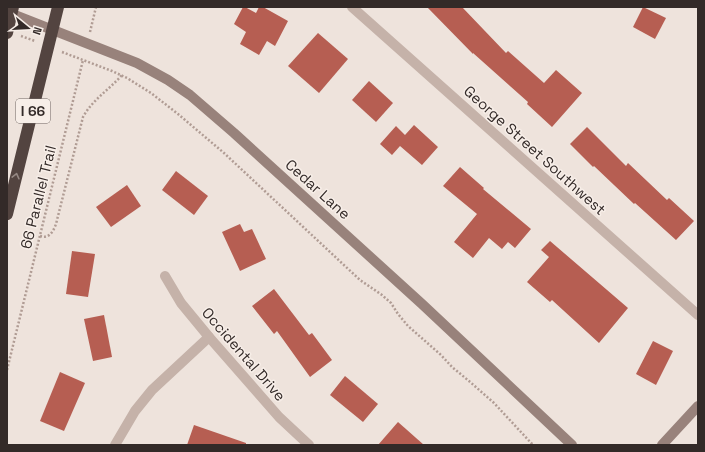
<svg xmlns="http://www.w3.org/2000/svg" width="705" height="452" viewBox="0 0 705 452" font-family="'Space Grotesk',sans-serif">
  <rect width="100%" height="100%" fill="#eee3dc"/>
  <g fill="#b65e52">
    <polygon points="243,7 245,7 256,13 259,7 263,7 288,21 275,46 267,41 259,55 240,44 246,32 234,24"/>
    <polygon points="427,7 462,7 506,53 508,51 544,83 556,70 582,93 552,127 527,104 528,102 473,53 473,54"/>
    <polygon points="643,7 666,18 655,39 633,27"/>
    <polygon points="318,33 348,59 319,93 288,66"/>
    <polygon points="369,81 393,103 376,122 352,100"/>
    <polygon points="414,125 438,147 422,165 400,146 392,155 380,144 396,126 405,135"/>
    <polygon points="587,127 626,166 628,163 667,200 669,198 694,221 676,240 635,203 634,204 594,166 593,167 570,144"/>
    <polygon points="460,167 484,188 483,189 531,229 515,248 508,242 502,249 489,238 473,258 454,242 477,214 443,186"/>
    <polygon points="176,171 208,196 194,215 162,190"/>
    <polygon points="127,185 141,206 111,227 96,207"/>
    <polygon points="240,224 244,232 252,229 266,259 240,271 222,232"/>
    <polygon points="550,241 628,308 599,343 552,300 550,302 527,282 549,257 541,250"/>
    <polygon points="72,251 95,254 88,297 66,294"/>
    <polygon points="274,289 309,335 312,333 332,360 310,377 277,331 274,334 252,306"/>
    <polygon points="104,315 112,357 93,361 84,319"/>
    <polygon points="653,341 673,351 656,385 636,374"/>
    <polygon points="60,372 85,383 64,431 40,421"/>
    <polygon points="345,376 378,404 363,422 330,395"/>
    <polygon points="398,422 424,445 378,445"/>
    <polygon points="194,425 246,443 246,445 187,445"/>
  </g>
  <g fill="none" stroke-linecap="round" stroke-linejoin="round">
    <g stroke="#b09c94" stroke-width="2.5" stroke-dasharray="2 2" stroke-linecap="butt">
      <polyline points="90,32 96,7"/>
      <polyline points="21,36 35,41"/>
      <polyline points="62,52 112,71 127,78 151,93 178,114 224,153 360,280 382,295 391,303 398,314 408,326 441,355 452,367 469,381 494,403 533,445"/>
      <path d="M40 236C49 239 53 232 56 224L83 117C93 99 109 90 122 75"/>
      <polyline points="7,370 83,60"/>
    </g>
    <g stroke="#c5b2a9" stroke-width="10">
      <polyline points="352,7 698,315"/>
      <polyline points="165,276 181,303 209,337 279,417 309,445"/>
      <polyline points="115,445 135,411 152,390 209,337"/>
    </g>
    <g stroke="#98827b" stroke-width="10">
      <polyline points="7,12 137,63 168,80 190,95 234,133 422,304 572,445"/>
      <polyline points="662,445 698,406"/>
    </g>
    <g stroke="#534440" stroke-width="12">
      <polyline points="7,33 13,7"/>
      <polyline points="7,214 58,7"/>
    </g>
  </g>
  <defs><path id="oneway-chevron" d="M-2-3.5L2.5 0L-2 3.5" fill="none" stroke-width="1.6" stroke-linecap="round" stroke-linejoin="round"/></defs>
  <use stroke="#958883" href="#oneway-chevron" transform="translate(16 176) rotate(-76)"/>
  <g text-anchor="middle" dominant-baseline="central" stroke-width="3" stroke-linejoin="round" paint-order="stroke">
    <rect fill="#f7eee8" stroke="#6e6562" stroke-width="1" x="16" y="99" width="34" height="24" rx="3"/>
    <g font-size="14" font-weight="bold" fill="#332a28">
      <text x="33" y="111">I 66</text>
    </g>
    <g font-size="15" fill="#332a28" stroke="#f7eee8">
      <text transform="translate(535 150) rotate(42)">George Street Southwest</text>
      <text transform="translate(318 189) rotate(42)">Cedar Lane</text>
      <text transform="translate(38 197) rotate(-76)">66 Parallel Trail</text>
      <text transform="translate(244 354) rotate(49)">Occidental Drive</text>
    </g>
  </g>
  <rect width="705" height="452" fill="none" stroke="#332a28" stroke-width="16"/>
  <g transform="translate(28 28) rotate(108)" stroke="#f7eee8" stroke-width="3" paint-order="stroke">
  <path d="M0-3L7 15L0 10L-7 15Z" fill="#332a28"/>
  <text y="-6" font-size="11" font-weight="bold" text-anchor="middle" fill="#332a28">N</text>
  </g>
</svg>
